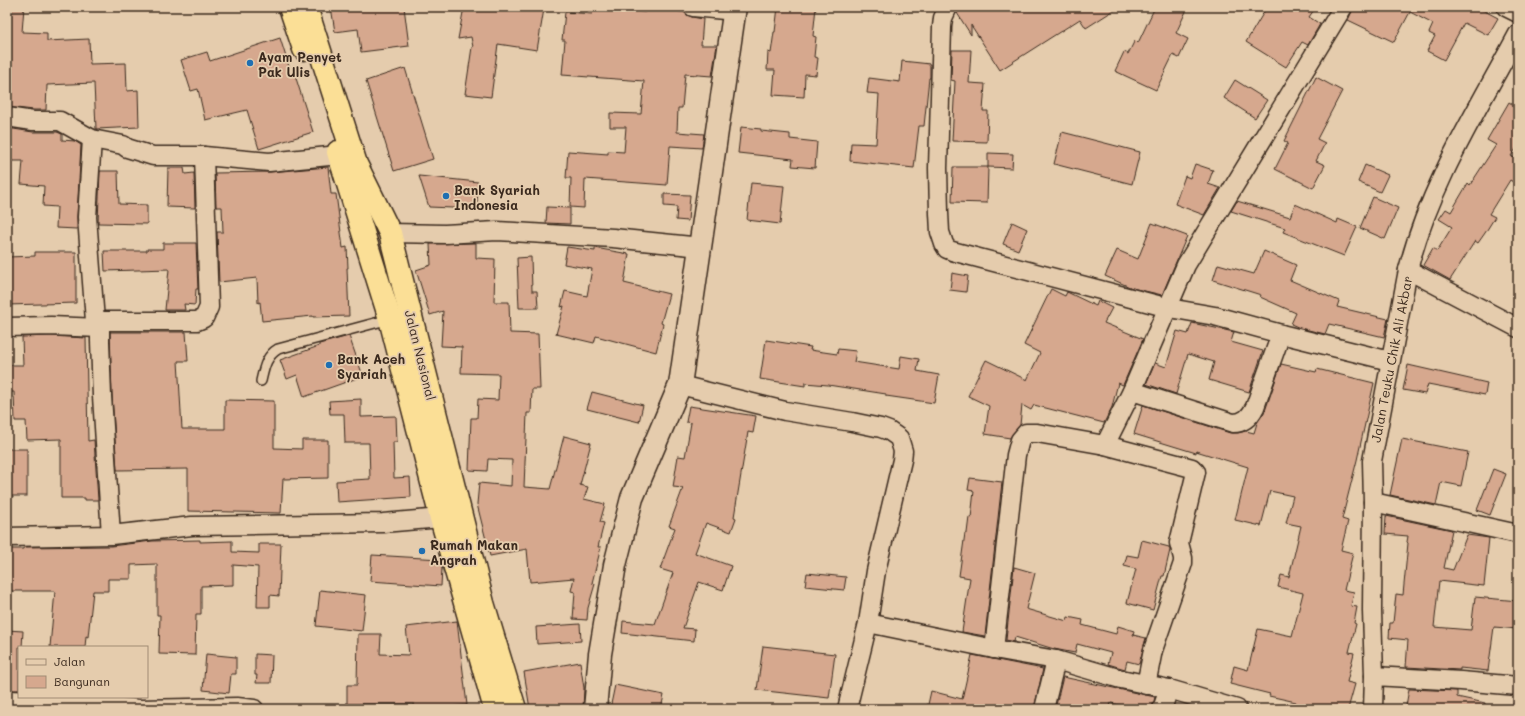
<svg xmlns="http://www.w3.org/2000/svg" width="1525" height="716" viewBox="0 0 1525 716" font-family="Mali,sans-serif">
  <rect width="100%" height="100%" fill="#e5ccad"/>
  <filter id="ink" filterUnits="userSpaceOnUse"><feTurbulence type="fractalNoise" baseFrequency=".025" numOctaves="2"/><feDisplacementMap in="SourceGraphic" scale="8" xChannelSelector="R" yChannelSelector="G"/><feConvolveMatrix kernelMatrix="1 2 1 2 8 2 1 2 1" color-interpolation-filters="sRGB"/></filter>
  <g filter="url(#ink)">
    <g fill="#d6a88e" stroke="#3b2a1e">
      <polygon points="7,7 24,7 22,32 47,33 47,41 89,39 90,64 126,63 127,91 138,90 139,127 96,129 94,83 47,85 46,110 34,110 7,107"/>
      <polygon points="331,7 404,7 409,46 361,52 358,29 335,32"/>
      <polygon points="464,7 533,7 544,9 537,50 498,44 491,97 465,94 472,47 473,47 471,37 458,39"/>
      <polygon points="778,7 816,7 813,36 816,37 814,57 818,58 816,75 805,74 804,97 773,95 775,70 767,70 768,52 771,53 774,32 775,32"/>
      <polygon points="960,7 1119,7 1086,28 1080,19 1000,70 971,25 971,35 957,13 961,9"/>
      <polygon points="1155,7 1188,7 1176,33 1188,39 1179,58 1173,55 1156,90 1115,71 1124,52 1128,54 1135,40 1138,43"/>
      <polygon points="1267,7 1316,7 1309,17 1320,24 1308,45 1302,42 1286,67 1246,42"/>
      <polygon points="1354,7 1477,7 1498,18 1488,35 1464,23 1444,60 1427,51 1435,36 1429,33 1433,24 1410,12 1394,42 1348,20"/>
      <polygon points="592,8 645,12 645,9 684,12 687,15 692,17 703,19 701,45 717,45 712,76 685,74 682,108 678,108 677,132 704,134 702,148 670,146 667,185 585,179 584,208 570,207 571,178 566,178 568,151 608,154 608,151 624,152 626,127 610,127 610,113 641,114 644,81 562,75 565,40 562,40 565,12 592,14"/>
      <polygon points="280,38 291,73 294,72 313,132 259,149 247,110 205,120 198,89 191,91 181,60 207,52 210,61"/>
      <polygon points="952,50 971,50 969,83 985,84 983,111 988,111 987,142 952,141 955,81 951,80"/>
      <polygon points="902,61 930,64 930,78 929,78 924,126 919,126 914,168 850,161 851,143 876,144 879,94 867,93 869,78 900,82"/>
      <polygon points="405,68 433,159 394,171 366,81"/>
      <polygon points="1316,77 1342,91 1317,139 1325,143 1316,161 1325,165 1313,188 1275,169 1288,143 1284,141"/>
      <polygon points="1235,80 1267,100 1255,118 1224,98"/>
      <polygon points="1509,102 1518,108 1518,146 1511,156 1518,160 1518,185 1510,180 1489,214 1495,217 1485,233 1478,243 1475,241 1450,280 1423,265 1433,248 1437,251 1452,227 1439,219 1446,209 1451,212 1468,183 1470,185 1496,145 1487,140"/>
      <polygon points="741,127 761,129 761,131 790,134 790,139 817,142 815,168 792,166 793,159 738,153"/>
      <polygon points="7,128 33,132 57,132 62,134 62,140 75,141 81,145 77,216 77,229 56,228 57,207 43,206 44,186 21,184 23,161 7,161"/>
      <polygon points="1062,132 1140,152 1132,184 1054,164"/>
      <polygon points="988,153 1013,154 1012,168 988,167"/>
      <polygon points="1195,164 1213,170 1208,184 1220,188 1204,215 1175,204 1185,176 1190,178"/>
      <polygon points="1365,165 1388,175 1380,192 1358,182"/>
      <polygon points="328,167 331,194 336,194 343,248 347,247 348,268 347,268 349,316 313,317 313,316 262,321 260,302 258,303 257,278 219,282 217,232 223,232 222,207 216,207 215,173 270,172"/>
      <polygon points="953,167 988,167 987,203 952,202"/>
      <polygon points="168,168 184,168 185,174 194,173 195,208 167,207"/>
      <polygon points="100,171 118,171 119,204 147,205 147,224 98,223"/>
      <polygon points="419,176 478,182 477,209 429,207"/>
      <polygon points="751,183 784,186 780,224 747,220"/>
      <polygon points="664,194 690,195 688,221 676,220 677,207 664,206"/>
      <polygon points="1373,197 1398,208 1385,239 1360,228"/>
      <polygon points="1237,201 1290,217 1295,204 1337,223 1338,219 1357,227 1344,256 1283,232 1285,228 1231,211"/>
      <polygon points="547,207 570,208 570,224 546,223"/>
      <polygon points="1012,222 1027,229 1018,250 1003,244"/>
      <polygon points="1152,223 1187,236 1162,295 1132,288 1105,276 1117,250 1138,259"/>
      <polygon points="163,243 196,243 198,289 196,289 195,305 184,304 185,310 165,310 169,269 105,271 104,251 147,251 147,249 163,249"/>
      <polygon points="476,243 476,258 495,259 494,302 509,302 510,333 538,334 540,389 532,389 531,413 527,413 524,487 550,489 564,436 591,443 580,485 588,487 584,499 605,504 600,522 604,523 598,547 601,547 592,583 595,584 588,608 587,620 573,619 575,592 571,591 574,578 530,582 527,549 490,556 477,504 479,483 511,486 512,460 488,459 487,471 469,470 471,418 477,418 478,399 498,400 499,374 461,373 462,347 441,346 443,311 430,315 416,270 431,265 430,244"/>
      <polygon points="567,247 595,251 595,248 629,254 624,283 669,294 661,323 663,324 656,352 596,336 594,343 556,334 564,306 561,307 565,291 587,296 592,269 564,264"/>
      <polygon points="1264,251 1296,265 1290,280 1339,301 1337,307 1388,319 1384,337 1329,324 1325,334 1300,328 1291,324 1296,313 1260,297 1261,295 1213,280 1218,264 1254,274"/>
      <polygon points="35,252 76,252 76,303 7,305 7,257 35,256"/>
      <polygon points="531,257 532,291 537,291 538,308 519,308 517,258"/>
      <polygon points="952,273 968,276 966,292 950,290"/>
      <polygon points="1051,289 1065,296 1067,292 1096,306 1098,301 1112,308 1104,323 1143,339 1123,385 1118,383 1112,407 1104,423 1034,405 1031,410 1022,405 1020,425 1010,438 985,434 989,406 968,396 986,360 1027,380 1040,353 1024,345"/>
      <polygon points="1192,323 1234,332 1231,342 1263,351 1249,392 1209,380 1214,362 1188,354 1176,394 1146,384 1155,363 1166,367 1177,331 1188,334"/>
      <polygon points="110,332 186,332 188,361 178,361 182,429 225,429 225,400 274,401 274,448 302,449 302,440 328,440 328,478 283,479 281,513 188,511 188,469 117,470 112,395"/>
      <polygon points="51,336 86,338 88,441 94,440 98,500 85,500 85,498 61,498 61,439 27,440 26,421 15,421 14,392 7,392 7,365 23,365 22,337"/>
      <polygon points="349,336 363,376 304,397 297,375 287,379 280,360 319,346 319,344"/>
      <polygon points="766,340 811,347 810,350 837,354 838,349 856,351 854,362 899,369 901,356 919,359 917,371 939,375 934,403 886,396 886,394 828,385 805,383 805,386 760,379"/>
      <polygon points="1281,364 1316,372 1317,369 1374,383 1357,460 1342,519 1348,521 1341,550 1353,553 1344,590 1354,592 1351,606 1357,607 1354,623 1356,624 1349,652 1354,653 1347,682 1355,684 1348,709 1295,709 1296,702 1269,696 1270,694 1230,684 1234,666 1248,670 1258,629 1292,636 1303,593 1278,587 1281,575 1289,577 1301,526 1286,523 1293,496 1270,491 1261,526 1235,520 1248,467 1196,451 1196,453 1134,434 1143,405 1230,433 1238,433 1246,431 1254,433 1257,423 1265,411"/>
      <polygon points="1408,365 1487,383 1485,395 1428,384 1425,394 1403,390"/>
      <polygon points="592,392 643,405 639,422 587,409"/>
      <polygon points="361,399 361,417 396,416 397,442 393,442 394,478 410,477 411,497 337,502 336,481 370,479 369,443 345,443 344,414 330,414 329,401"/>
      <polygon points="689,406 756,416 753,433 748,432 734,517 736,518 731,532 706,523 695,553 731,566 723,590 699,582 683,628 695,629 694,641 622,633 623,621 655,624 673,573 660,569 675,528 669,526 683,488 673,487 678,456 685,457 691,423 686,422"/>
      <polygon points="1402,439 1468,452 1461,486 1441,482 1436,505 1390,495"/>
      <rect x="7" y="449" width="20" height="47"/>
      <polygon points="1493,469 1506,474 1490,515 1477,510"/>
      <polygon points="970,478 1002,482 985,636 962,632 970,578 959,576 965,533 967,533 969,517 971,518 974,491 968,490"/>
      <polygon points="1386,516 1452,530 1444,568 1453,570 1467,535 1489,538 1484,586 1439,581 1434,627 1471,630 1475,597 1518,601 1518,629 1494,627 1488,671 1460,668 1460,670 1406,667 1408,640 1389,638 1390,623 1393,623 1396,594 1403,595 1408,543 1407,542 1408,536 1385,534"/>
      <polygon points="200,540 200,542 232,541 232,552 259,553 259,544 281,544 279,596 270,595 270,607 257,607 258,567 233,565 233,585 201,586 201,614 196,614 195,655 159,654 160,615 157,615 157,564 131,565 131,579 108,579 108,591 93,591 88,637 86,636 85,647 50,647 55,591 7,591 7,549 24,549 24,547 111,546 152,541"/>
      <polygon points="1142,540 1169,547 1170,550 1164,576 1162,576 1153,610 1127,603 1136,569 1124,566 1127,555 1138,557"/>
      <polygon points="372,555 440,559 442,568 441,586 370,581"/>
      <polygon points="1014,567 1035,573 1026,609 1067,621 1068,617 1083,620 1082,625 1116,634 1118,626 1134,631 1133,635 1146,638 1139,664 1127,661 1125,669 1108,664 1111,653 1077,644 1075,653 1054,649 1015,637 1014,642 1006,640"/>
      <polygon points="807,573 846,577 844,590 805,586"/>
      <polygon points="320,590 366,595 362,631 316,626"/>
      <polygon points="457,621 467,705 432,709 415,709 414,704 347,704 347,685 357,685 358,634 381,634 380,654 409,655 406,627"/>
      <polygon points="580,624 581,641 537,644 536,627"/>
      <polygon points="7,630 23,631 22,647 19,647 19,690 7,690"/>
      <polygon points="763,646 835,654 829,698 757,690"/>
      <polygon points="206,654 236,657 236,674 231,674 229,693 203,690"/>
      <polygon points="255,654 272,655 271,683 256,683 257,675 255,675"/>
      <polygon points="972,655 1043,669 1034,709 927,709 931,691 962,699"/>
      <polygon points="580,662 584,688 583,709 530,709 524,672"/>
      <polygon points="1063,677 1155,697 1152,709 1137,709 1111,703 1109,709 1055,709"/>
      <polygon points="615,685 664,695 661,709 610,709"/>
      <polygon points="1409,689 1457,691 1457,697 1485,703 1484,709 1426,709 1406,706"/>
    </g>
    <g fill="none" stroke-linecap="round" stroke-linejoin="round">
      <g stroke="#3b2a1e" stroke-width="12">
        <path id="service" d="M261 381C264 368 266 356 278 349L390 319"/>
      </g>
      <g stroke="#3b2a1e" stroke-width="21">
        <g id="minor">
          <polyline points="693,7 735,11"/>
          <polyline points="948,7 943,18 942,27 938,168 939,213 940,232 944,244 947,249 952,251 1169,308 1215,316 1281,334 1390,361"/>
          <polyline points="1506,7 1518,13"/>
          <polyline points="7,117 33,121 60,121 92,139 123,145 127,148 153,156 204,156 269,162 339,155"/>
          <polyline points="92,139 87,217 95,321 100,328 100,341 102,396 111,535"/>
          <polyline points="390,233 445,234 497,231 613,238 701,247"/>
          <polyline points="1408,270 1518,328"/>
          <polyline points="95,321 197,321 204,318 209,307 204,156"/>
          <polyline points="7,327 51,326 100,328"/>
          <polyline points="680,385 785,411 852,422 881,428 889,431 899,438 903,451 902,460 876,571 868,623 847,709"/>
          <path d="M1132 391 1233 423C1244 423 1250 417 1255 407L1281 334"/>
          <polyline points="1105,445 1132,391 1186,265 1343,7"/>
          <polyline points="1373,502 1518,534"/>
          <polyline points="7,537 111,535 192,526 383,523 441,518"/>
          <polyline points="868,623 994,649 1056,660 1121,679 1169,689 1237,709"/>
          <polyline points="994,649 1016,455 1020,440 1026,433 1037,433 1105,445 1192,468 1196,472 1179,543 1183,558 1183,563 1153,650 1146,685"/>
          <polyline points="1374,676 1461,681 1518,686"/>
          <polyline points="7,700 74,702 140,709 237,707 254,709"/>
          <polyline points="1044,709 1056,660"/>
          <polyline points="1162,709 1169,689"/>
          <path d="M1373 709 1374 676 1372 611 1373 502 1372 461 1408 270C1429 186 1478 109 1518 34"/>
        </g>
      </g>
      <g stroke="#3b2a1e" stroke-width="25">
        <polyline id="tertiary" points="595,709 600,654 615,565 632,498 680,385 735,7"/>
      </g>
      <g stroke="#3b2a1e" stroke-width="25">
        <g id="trunk">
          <polyline points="290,7 304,49"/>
          <polyline points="306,7 356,164 390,233 483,603 515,709"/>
          <polyline points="338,152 390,319 441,518 495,709"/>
        </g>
      </g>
      <use href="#service" stroke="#e5ccad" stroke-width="9"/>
      <use href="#minor" stroke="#e5ccad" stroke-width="18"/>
      <use href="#tertiary" stroke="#e5ccad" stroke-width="22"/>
      <use href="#trunk" stroke="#fbdf96" stroke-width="22"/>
    </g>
  </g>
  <g fill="#1f6fb2" stroke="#e5ccad" stroke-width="1.5">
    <circle cx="250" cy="63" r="4"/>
    <circle cx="446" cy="196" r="4"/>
    <circle cx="329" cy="365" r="4"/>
    <circle cx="422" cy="551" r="4"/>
  </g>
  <g text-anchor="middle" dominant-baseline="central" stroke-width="3.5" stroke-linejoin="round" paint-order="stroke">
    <g font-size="13" font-weight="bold" fill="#3b2a1e" stroke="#e5ccad" text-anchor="start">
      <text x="258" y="56">Ayam Penyet<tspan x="258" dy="15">Pak Ulis</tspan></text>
      <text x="454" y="189">Bank Syariah<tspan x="454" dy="15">Indonesia</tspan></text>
      <text x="337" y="358">Bank Aceh<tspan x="337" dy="15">Syariah</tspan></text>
      <text x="430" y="544">Rumah Makan<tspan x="430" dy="15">Angrah</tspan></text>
    </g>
    <g font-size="13" fill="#3b2a1e" stroke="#e5ccad">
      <text transform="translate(421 355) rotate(76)">Jalan Nasional</text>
      <text transform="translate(1391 359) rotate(-79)">Jalan Teuku Chik Ali Akbar</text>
    </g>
  </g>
  <rect width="1525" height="716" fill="none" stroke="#e5ccad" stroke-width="24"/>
  <rect x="12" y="12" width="1501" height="692" fill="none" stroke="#3b2a1e" stroke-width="1.5" filter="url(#ink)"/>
  <rect x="18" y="646" width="130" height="52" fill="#e5ccad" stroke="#a18b74"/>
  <rect x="26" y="659" width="20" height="6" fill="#e5ccad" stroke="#a18b74"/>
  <text x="54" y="666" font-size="12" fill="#3b2a1e">Jalan</text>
  <rect x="26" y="676" width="20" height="12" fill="#d6a88e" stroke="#a18b74"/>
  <text x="54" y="686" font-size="12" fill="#3b2a1e">Bangunan</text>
</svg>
